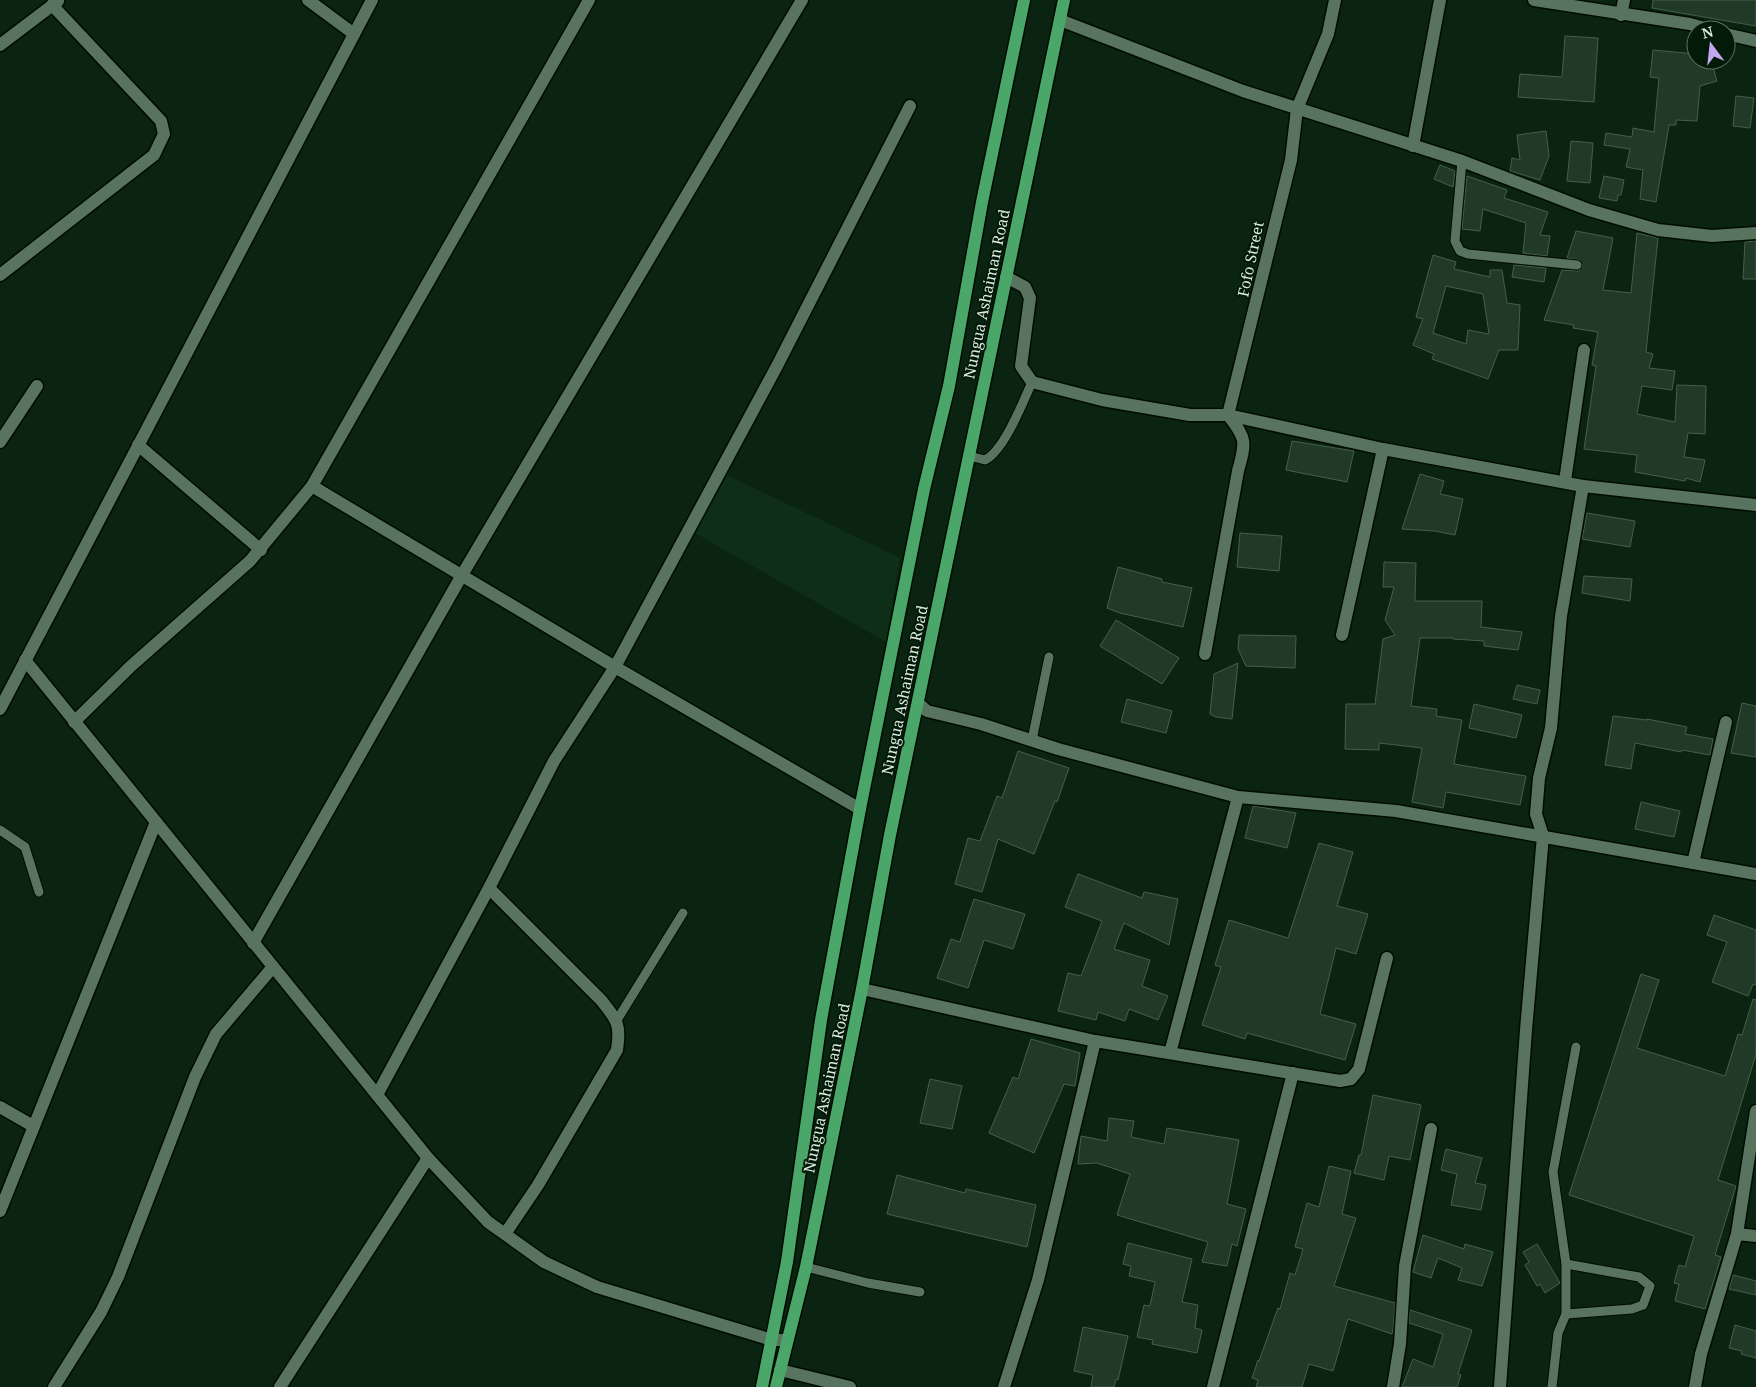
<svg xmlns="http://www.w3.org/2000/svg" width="1756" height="1387" viewBox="0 0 1756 1387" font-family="'Noto Serif',serif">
  <rect width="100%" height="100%" fill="#0b2412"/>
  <polygon fill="#0e2e17" points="727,475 900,558 886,642 695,533"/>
  <g fill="#213a27" stroke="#445f4a" fill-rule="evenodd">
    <polygon points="1653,0 1756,0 1756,26 1652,8"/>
    <polygon points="1565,36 1598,38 1594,102 1518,97 1520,74 1562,77"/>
    <polygon points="1653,50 1696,54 1696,60 1711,60 1717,81 1700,86 1697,121 1676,120 1676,125 1669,125 1656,202 1640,199 1643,170 1626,167 1630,149 1604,145 1606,133 1632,137 1633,128 1654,132 1659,78 1650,77"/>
    <polygon points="1736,96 1754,98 1750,128 1733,126"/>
    <polygon points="1546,131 1549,156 1540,180 1510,171 1512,158 1520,160 1517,135"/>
    <polygon points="1571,141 1593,143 1590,183 1567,181"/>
    <polygon points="1440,165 1455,171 1453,187 1434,179"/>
    <polygon points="1467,176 1507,190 1504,198 1548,212 1540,235 1550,236 1547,256 1523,253 1526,223 1483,209 1480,231 1462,229"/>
    <polygon points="1604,176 1624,180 1621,195 1618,195 1617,201 1599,198"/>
    <polygon points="1576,231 1613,238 1603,290 1631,293 1637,233 1658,238 1646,352 1653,354 1649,368 1675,371 1672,390 1642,386 1637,414 1675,422 1677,385 1706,386 1705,434 1688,433 1684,457 1705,460 1700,482 1686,478 1685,481 1635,472 1637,455 1584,449 1596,366 1592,365 1598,332 1573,328 1574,325 1544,320 1562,270 1579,271 1583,266 1580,260 1567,258"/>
    <polygon points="1756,241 1756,279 1743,279 1745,242"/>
    <path d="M1433 255 1456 262 1454 269 1490 277V270H1502L1507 303 1520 305 1518 350H1499L1488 379 1432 359 1434 354 1413 345 1423 319 1416 317ZM1446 286 1483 294 1489 334 1468 330 1466 344 1433 333Z"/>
    <polygon points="1514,265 1546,268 1544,282 1512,277"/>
    <polygon points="1292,441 1354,451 1347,482 1286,470"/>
    <polygon points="1420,474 1444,481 1440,494 1463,499 1455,535 1435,531 1402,529"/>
    <polygon points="1587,513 1635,521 1630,547 1582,539"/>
    <polygon points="1240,533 1282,536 1279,571 1237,567"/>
    <polygon points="1384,562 1416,563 1415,601 1482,601 1481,627 1522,632 1518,650 1484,646 1484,641 1453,639 1453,638 1420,638 1411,706 1437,709 1436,716 1462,720 1454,764 1526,776 1520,805 1446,792 1443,808 1412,802 1422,748 1379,743 1379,750 1345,749 1346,704 1375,704 1383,639 1395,635 1385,620 1394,587 1383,587"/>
    <polygon points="1118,567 1162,579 1162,582 1192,588 1183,627 1120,613 1107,608"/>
    <polygon points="1584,576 1632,579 1630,601 1582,593"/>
    <polygon points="1116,620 1179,658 1162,684 1100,646"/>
    <polygon points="1239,635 1296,636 1295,668 1246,666 1238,649"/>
    <polygon points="1238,663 1232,719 1216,717 1210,714 1214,674"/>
    <polygon points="1517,685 1540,690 1537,704 1513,699"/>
    <polygon points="1127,699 1172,711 1166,733 1121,722"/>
    <polygon points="1742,703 1756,706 1756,757 1731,753"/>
    <polygon points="1474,704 1522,715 1516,738 1469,728"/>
    <polygon points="1613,716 1647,720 1647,719 1687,727 1685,734 1713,739 1710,755 1682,750 1681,752 1635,743 1631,769 1605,765"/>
    <polygon points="1018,751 1069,768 1057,802 1055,801 1034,854 998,839 982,892 955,884 968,838 980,841 997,796 1002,798"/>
    <polygon points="1641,802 1680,811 1674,837 1635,829"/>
    <polygon points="1253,806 1296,813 1287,848 1245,838"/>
    <polygon points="1319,843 1353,852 1337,906 1368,914 1356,954 1336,948 1320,1014 1356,1024 1345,1060 1247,1033 1245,1039 1202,1025 1221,967 1215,965 1229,920 1288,938"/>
    <polygon points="1078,874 1142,898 1144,892 1178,899 1169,945 1124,923 1114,949 1150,960 1142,986 1168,996 1158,1020 1129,1009 1125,1021 1098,1012 1096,1020 1058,1011 1068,973 1081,976 1102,921 1065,907"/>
    <polygon points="974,899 1025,914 1013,949 984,940 968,988 937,978 951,939 960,942"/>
    <polygon points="1714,915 1756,930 1756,985 1753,984 1748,996 1712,982 1727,942 1707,935"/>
    <polygon points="1641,974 1659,980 1637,1048 1725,1076 1738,1034 1742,1035 1753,999 1756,1000 1756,1054 1718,1180 1736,1186 1715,1255 1721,1257 1705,1309 1675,1301 1679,1284 1674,1283 1679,1265 1685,1267 1694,1236 1569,1195"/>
    <polygon points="1031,1039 1080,1053 1075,1086 1064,1084 1034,1153 989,1133 1013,1077 1018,1079"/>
    <polygon points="930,1079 962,1086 952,1129 920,1123"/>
    <polygon points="1373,1095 1421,1105 1410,1160 1389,1156 1384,1180 1354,1173 1359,1155 1361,1155"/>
    <polygon points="1109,1118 1134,1121 1131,1137 1164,1144 1167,1128 1239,1140 1227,1204 1246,1209 1237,1246 1232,1244 1227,1266 1202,1262 1208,1242 1117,1215 1130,1174 1097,1163 1078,1164 1081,1136 1107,1141"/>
    <polygon points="1446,1149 1482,1158 1475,1183 1486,1185 1481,1210 1451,1205 1457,1174 1441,1170"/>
    <polygon points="1329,1166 1351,1171 1342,1214 1356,1218 1334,1286 1395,1303 1393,1330 1392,1334 1348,1319 1333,1371 1309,1364 1302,1387 1256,1387 1258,1380 1252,1378 1258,1360 1259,1361 1278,1308 1280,1309 1290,1273 1295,1275 1303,1249 1295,1247 1307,1203 1319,1207"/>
    <polygon points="897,1175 965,1193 966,1189 1036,1205 1027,1247 887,1214"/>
    <polygon points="1423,1235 1464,1249 1465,1244 1493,1252 1482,1286 1458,1280 1462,1268 1438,1258 1431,1278 1413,1272"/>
    <polygon points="1128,1243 1192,1259 1182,1302 1198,1305 1195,1328 1202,1330 1197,1353 1152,1344 1153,1340 1137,1337 1144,1305 1150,1306 1155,1282 1129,1276 1131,1266 1123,1264"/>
    <polygon points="1537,1244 1560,1283 1545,1293 1540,1284 1537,1286 1525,1265 1529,1262 1523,1252"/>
    <polygon points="1733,1275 1756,1281 1756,1295 1729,1289"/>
    <polygon points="1410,1310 1472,1330 1458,1374 1461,1375 1457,1387 1402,1387 1413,1359 1433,1367 1443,1334 1409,1323"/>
    <polygon points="1735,1325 1756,1331 1756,1358 1741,1354 1742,1351 1729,1348"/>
    <polygon points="1083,1327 1128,1336 1118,1380 1116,1379 1114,1387 1091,1387 1093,1375 1074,1371"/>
  </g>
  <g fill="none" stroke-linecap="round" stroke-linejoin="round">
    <g stroke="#000c01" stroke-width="11">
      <g id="service">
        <polyline points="1462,161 1455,241 1460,251 1468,254 1577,265"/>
        <path d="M969 456 985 460C1004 451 1023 402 1032 382"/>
        <polyline points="1032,740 1049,657"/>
        <polyline points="0,830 25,847 39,892"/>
        <polyline points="617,1020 683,913"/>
        <polyline points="806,1267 868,1283 920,1292"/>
        <polyline points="1566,1314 1632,1309 1643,1305 1650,1286 1639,1277 1566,1264"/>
        <polyline points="1552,1387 1558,1333 1566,1314 1566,1264 1553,1172 1576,1047"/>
      </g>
    </g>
    <g stroke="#000c01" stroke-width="15">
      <g id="minor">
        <polyline points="308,0 354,34"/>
        <polyline points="1534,0 1690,24 1712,30"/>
        <polyline points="1621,15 1624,0"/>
        <polyline points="1060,20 1243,91 1462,161 1589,210 1658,230 1712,236 1756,233"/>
        <polyline points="1726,34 1756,41"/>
        <polyline points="0,45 58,1"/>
        <polyline points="1413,146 1440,0"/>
        <polyline points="0,275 154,155 164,134 161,121 52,5"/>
        <polyline points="1006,277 1025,287 1030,298 1021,366 1032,382 1102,400 1190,415 1228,415 1383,449 1583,486 1756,505"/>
        <polyline points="0,442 37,386"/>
        <polyline points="138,445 261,550"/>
        <polyline points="1565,481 1584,350"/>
        <polyline points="312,486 615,667 860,809"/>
        <polyline points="1342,635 1383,449"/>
        <path d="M1205 654 1238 471C1246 442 1247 439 1228 415L1291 160 1297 109 1328 34 1335 0"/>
        <polyline points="25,660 428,1158 488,1222 544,1262 597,1287 772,1340 786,1340"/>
        <polyline points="919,704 927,711 981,724 1058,749 1238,797 1396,811 1756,874"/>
        <polyline points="0,709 372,0"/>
        <polyline points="74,722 131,666 250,561 312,486 589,0"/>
        <polyline points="1693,863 1726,722"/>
        <path d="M489 888 601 1000C617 1020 621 1024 617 1050L538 1185 505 1234"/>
        <polyline points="253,943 462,575 802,0"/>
        <polyline points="862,989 1095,1041 1340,1081 1351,1079 1359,1069 1387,958"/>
        <polyline points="1170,1053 1238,797"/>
        <polyline points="377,1095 489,888 554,761 615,667 777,366 910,106"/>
        <polyline points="0,1107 33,1126"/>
        <polyline points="0,1211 156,822"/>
        <polyline points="1737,1234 1756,1236"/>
        <polyline points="780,1370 850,1387"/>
        <polyline points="54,1387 101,1312 118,1277 195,1077 216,1034 272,968"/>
        <polyline points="280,1387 428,1158"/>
        <polyline points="1004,1387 1038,1280 1095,1041"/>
        <polyline points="1213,1387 1293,1073"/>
        <polyline points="1393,1387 1400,1344 1405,1266 1431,1129"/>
        <polyline points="1500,1387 1526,1030 1543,836 1536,814 1539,778 1551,728 1561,616 1583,486"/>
        <polyline points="1695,1387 1701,1354 1737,1234 1756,1111"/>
      </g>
    </g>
    <g stroke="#000c01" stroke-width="15">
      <g id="primary">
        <polyline points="762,1387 787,1262 821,1020 860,809 924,489 949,386 982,202 1024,0"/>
        <polyline points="776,1387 806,1267 862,989 890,835 1064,0"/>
      </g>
    </g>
    <use href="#service" stroke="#58735e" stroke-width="9"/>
    <use href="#minor" stroke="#58735e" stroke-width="12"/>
    <use href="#primary" stroke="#4ba769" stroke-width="12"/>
  </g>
  <g text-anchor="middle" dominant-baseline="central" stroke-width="4" stroke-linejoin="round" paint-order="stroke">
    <g font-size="15" fill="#deede1" stroke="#031a09">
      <text transform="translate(1250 259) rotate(-78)">Fofo Street</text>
      <text transform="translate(986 294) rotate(-78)">Nungua Ashaiman Road</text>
      <text transform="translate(904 690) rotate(-78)">Nungua Ashaiman Road</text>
      <text transform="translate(826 1088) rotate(-78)">Nungua Ashaiman Road</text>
    </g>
  </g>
  <g transform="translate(1711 45) rotate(345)"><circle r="24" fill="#031a09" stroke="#5b6e5f"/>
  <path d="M0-4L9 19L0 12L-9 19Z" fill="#c3a7f2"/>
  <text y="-8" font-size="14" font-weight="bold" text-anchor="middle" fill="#deede1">N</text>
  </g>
</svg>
